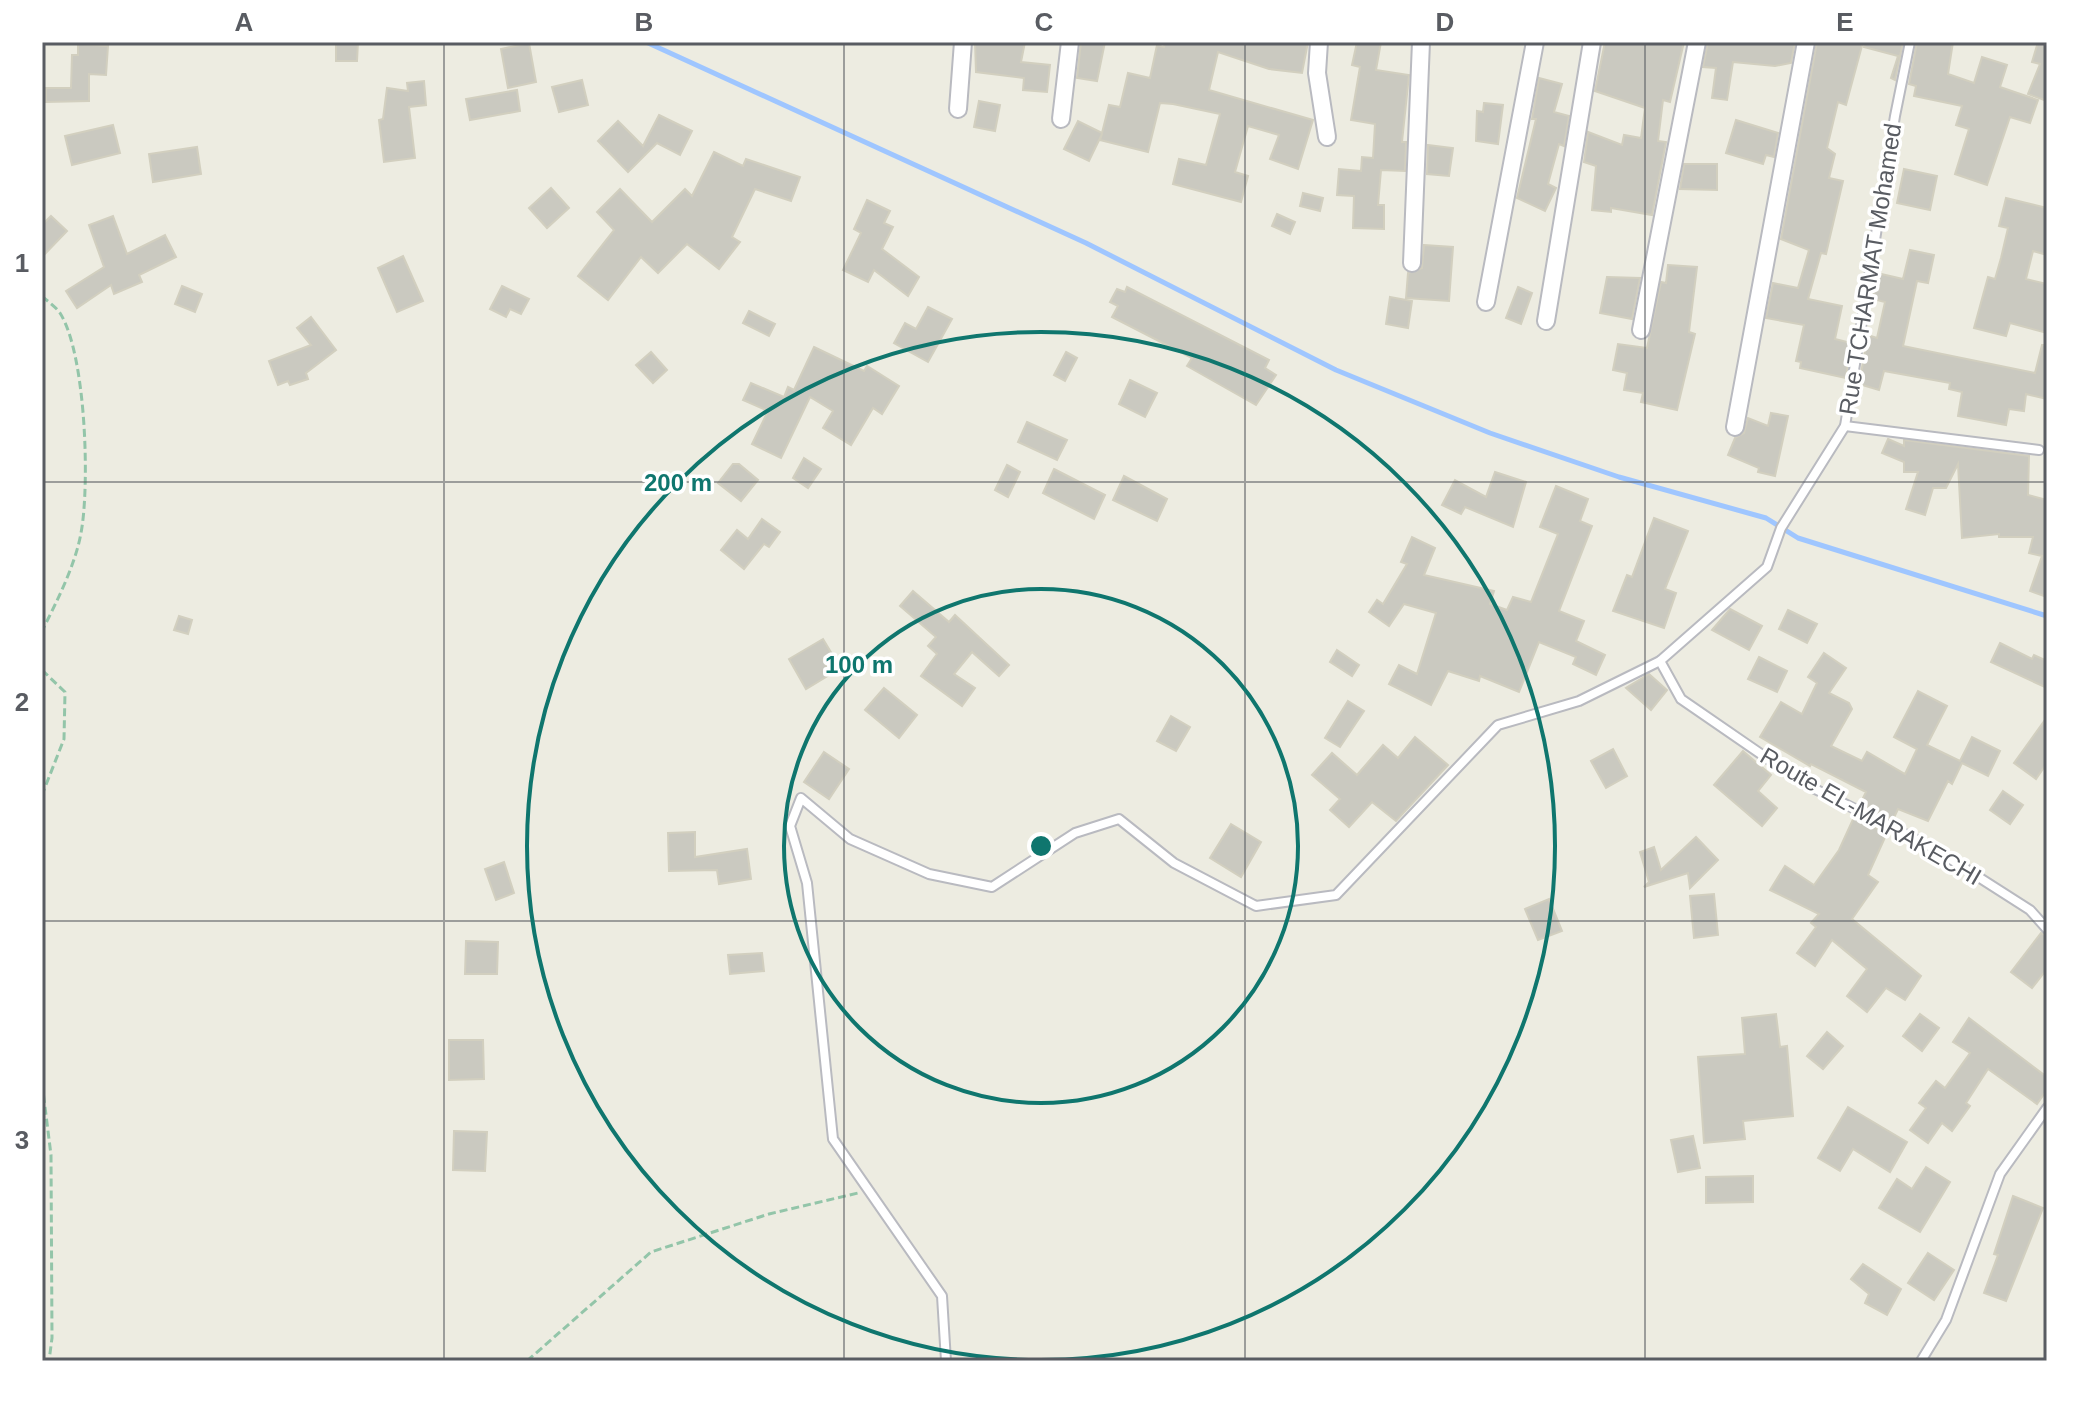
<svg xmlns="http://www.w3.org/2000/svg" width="2089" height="1403" viewBox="0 0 2089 1403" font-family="Helvetica,sans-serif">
  <rect width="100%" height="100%" fill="#edece1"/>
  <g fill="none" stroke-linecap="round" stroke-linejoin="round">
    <polyline stroke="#9fc6ff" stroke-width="5" points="646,42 1086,243 1336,370 1490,433 1619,477 1766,518 1798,538 2047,616"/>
  </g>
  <g fill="#cac9c0" stroke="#d2cfbf" stroke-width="2">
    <polygon points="336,42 358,42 357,61 336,61"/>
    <polygon points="975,42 1025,42 1021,62 1050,65 1047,92 1023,90 1024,78 976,72"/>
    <polygon points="1081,42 1105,42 1097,81 1077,78"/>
    <polygon points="1165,42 1308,42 1302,73 1269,69 1218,52 1209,90 1313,120 1298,169 1270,159 1279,135 1248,126 1235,172 1248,176 1241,202 1173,184 1179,159 1206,165 1220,114 1173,104 1160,103 1148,152 1100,140 1102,134 1089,161 1064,149 1078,121 1102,133 1109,105 1120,107 1128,73 1150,78 1157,45 1164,47"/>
    <polygon points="1357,42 1381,42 1376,70 1409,75 1402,142 1406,142 1405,171 1381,170 1378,205 1384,205 1384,229 1353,228 1354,196 1337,195 1339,169 1361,171 1362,157 1373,158 1375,124 1351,120 1360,67 1352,65"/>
    <polygon points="1605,42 1684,42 1670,102 1663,100 1658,141 1666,142 1652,215 1611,208 1611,212 1592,210 1596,166 1584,162 1588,132 1622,145 1624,135 1641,138 1645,108 1595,91"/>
    <polygon points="1708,42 1795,42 1791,63 1775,66 1733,62 1727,100 1712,98 1716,68 1703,67"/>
    <polygon points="1817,42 1863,42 1846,105 1838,102 1827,148 1835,154 1829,178 1843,181 1826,254 1821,253 1808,299 1842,306 1835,339 1851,343 1846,378 1800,368 1801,362 1796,361 1804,325 1766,318 1773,283 1798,288 1809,250 1781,239"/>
    <polygon points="1865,42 1903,42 1895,80 1891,78 1898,56 1864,47"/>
    <polygon points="1917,42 1953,42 1948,74 1974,83 1982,57 2007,65 2000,87 2038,100 2030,123 2010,117 1987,185 1955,174 1969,129 1956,125 1962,106 1914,96 1916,86 1909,84"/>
    <polygon points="2038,42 2047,42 2047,101 2028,94 2040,64 2032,62"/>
    <polygon points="529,43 536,82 508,88 501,49"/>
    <polygon points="78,44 108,46 106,75 89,74 89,101 46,102 46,88 71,88 72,55 78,55"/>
    <polygon points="1539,78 1562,84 1554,112 1569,116 1564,146 1559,144 1548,184 1556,188 1545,211 1517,198 1536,119 1532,119"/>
    <polygon points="582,80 588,105 559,112 552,87"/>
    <polygon points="424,81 426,105 409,107 415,158 384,162 379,120 383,119 387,88 408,91 407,83"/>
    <polygon points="517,90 520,111 470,120 466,99"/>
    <polygon points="979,101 1000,105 995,131 974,127"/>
    <polygon points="1484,103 1503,105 1498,144 1476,141 1477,111 1483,112"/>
    <polygon points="659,115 692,131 680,155 657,143 628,172 598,141 618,121 643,146"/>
    <polygon points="1736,120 1778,133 1774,157 1766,155 1763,164 1726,153"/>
    <polygon points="113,125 120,153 72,165 65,136"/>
    <polygon points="1428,145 1453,148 1449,176 1427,174"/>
    <polygon points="197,147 201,174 153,182 149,154"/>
    <polygon points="714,152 743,166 746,159 800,177 791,201 755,189 732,237 740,242 719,269 687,244 658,273 641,257 608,300 578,276 614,230 597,212 620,189 652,222 685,189 692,196"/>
    <polygon points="1684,164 1717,164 1717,190 1680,189"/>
    <polygon points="1904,169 1937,176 1930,210 1897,203"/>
    <polygon points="551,188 569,208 547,228 529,208"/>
    <polygon points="1303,193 1323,198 1320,211 1300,206"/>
    <polygon points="2006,198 2047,208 2047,255 2033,251 2026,279 2047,284 2047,333 2010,323 2006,336 1974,328 1988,277 1995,279 2001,258 2008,228 1999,226"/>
    <polygon points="867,200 890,211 884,223 893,227 882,249 919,277 908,296 874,270 868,282 843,270 861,233 854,229"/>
    <polygon points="1277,214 1295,222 1290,234 1272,226"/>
    <polygon points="51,216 67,231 42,257 42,225"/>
    <polygon points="113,216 127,254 165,235 176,257 139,275 142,282 114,294 111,285 77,308 66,291 104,267 89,225"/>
    <polygon points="1424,245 1453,247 1449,301 1406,298 1408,273 1422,268"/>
    <polygon points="1910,250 1934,255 1928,283 1917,281 1903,346 2035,373 2042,345 2047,345 2047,399 2026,394 2024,411 2009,409 2006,425 1958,416 1962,392 1949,389 1950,383 1884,371 1879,390 1859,384 1868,335 1877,338 1885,302 1873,299 1877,273 1903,279"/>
    <polygon points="403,256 423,301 397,312 378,268"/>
    <polygon points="1668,265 1697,267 1689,332 1695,334 1677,410 1641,402 1643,393 1624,390 1627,373 1613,370 1618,344 1647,348 1661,282 1666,283"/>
    <polygon points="1607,277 1640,278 1632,319 1600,313"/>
    <polygon points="182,286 202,294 195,312 175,304"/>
    <polygon points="502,286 529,299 521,314 510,309 506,317 490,309"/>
    <polygon points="1127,287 1269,360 1265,368 1276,375 1256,405 1187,366 1192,358 1112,317 1118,306 1110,302 1117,289 1125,292"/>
    <polygon points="1518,287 1532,293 1521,324 1506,318"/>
    <polygon points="1390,297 1412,301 1408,328 1386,324"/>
    <polygon points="928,307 952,319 928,362 894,343 905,323 916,329"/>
    <polygon points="749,311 775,324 769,336 743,323"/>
    <polygon points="311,317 336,350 306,373 308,379 290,385 288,381 278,385 269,361 311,345 297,328"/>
    <polygon points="814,347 864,371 867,366 899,386 882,414 873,408 851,445 823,428 833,411 810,397 781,458 752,444 768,411 743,400 751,383 784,397 788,387 794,390"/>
    <polygon points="651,352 667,370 653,383 636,365"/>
    <polygon points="1066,352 1077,358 1065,381 1054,375"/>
    <polygon points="1130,380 1157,393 1145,417 1119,404"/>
    <polygon points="1771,413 1788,416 1775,476 1758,472 1759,468 1728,455 1735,438 1744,433 1748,418 1768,426"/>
    <polygon points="1027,422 1067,440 1057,460 1018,442"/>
    <polygon points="1888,439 1904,446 1904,440 2029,456 2028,495 2047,500 2047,597 2030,591 2042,556 2029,553 2033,537 1999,537 1999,534 1962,538 1958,464 1946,488 1933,488 1925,515 1906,509 1918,472 1904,472 1904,462 1882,453"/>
    <polygon points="804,458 821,469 808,488 793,478"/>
    <polygon points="733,464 739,464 758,480 741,501 718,483"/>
    <polygon points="1007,465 1020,472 1008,497 995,490"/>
    <polygon points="1054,469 1105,495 1094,519 1043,493"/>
    <polygon points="1495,472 1526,482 1513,527 1465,507 1461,514 1442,505 1455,480 1486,497"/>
    <polygon points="1124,476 1167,499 1157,521 1113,500"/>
    <polygon points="1556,486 1588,499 1580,521 1592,526 1559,611 1584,621 1576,641 1605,655 1596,675 1573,664 1576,657 1539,642 1519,692 1480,676 1479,681 1448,671 1431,705 1389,684 1399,665 1417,674 1436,613 1404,604 1389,626 1369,612 1377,600 1383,604 1407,564 1401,562 1412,537 1435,548 1424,575 1494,591 1490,604 1507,610 1513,597 1531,602 1558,534 1540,527"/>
    <polygon points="1654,518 1688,531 1665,589 1676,593 1664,628 1613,611 1627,575 1632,577"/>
    <polygon points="762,519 780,532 769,547 764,544 744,569 721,550 737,530 748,539"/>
    <polygon points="913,591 949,622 955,615 1009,665 999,676 972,652 954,674 975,688 962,706 921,676 937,654 928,646 936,637 900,606"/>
    <polygon points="1730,609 1762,626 1749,650 1712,630"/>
    <polygon points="1788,610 1817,624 1807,643 1779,629"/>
    <polygon points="179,616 192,620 188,634 174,630"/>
    <polygon points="823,639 832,654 823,660 831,674 806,689 789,659"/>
    <polygon points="2000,643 2032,659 2034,655 2047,661 2047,688 1991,662"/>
    <polygon points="1337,650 1359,665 1352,676 1330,662"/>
    <polygon points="1824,653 1846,668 1829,693 1849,703 1852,709 1831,746 1862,761 1867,752 1905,774 1917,749 1894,737 1918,691 1947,706 1927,745 1960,761 1972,737 2000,751 1988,776 1962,763 1952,784 1948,781 1928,821 1898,809 1893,820 1860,804 1866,792 1811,764 1810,766 1760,737 1781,702 1802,714 1817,683 1808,677"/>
    <polygon points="1759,657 1787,671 1777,692 1748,679"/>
    <polygon points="1649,674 1667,690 1651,710 1626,688"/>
    <polygon points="884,688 917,715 899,738 865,710"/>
    <polygon points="1348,701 1364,711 1340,747 1325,738"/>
    <polygon points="1171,716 1190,727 1176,751 1157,741"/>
    <polygon points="2047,717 2047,763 2036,779 2014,763"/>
    <polygon points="1415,737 1448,765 1396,821 1372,802 1349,827 1330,810 1340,799 1312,775 1332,753 1357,775 1383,745 1398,758"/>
    <polygon points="1613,749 1627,776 1606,788 1591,761"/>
    <polygon points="1743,751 1771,775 1758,791 1777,808 1762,826 1714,785"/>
    <polygon points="824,752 849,769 829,799 804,782"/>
    <polygon points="2003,791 2023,805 2010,824 1990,810"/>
    <polygon points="1854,817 1887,833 1868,875 1878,882 1852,919 1921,976 1905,1000 1886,988 1867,1012 1847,996 1867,969 1832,940 1815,966 1797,953 1816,927 1811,923 1819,914 1770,890 1785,866 1814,885 1839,850"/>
    <polygon points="1231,824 1261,842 1241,877 1210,858"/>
    <polygon points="695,832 695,857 747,849 751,879 719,884 717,870 669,871 668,833"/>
    <polygon points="1696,837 1718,860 1690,888 1688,873 1644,887 1649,882 1640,852 1654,847 1661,870"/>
    <polygon points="504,862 514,893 496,900 485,869"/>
    <polygon points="1714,894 1718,935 1694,938 1690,896"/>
    <polygon points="1549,899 1562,931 1538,940 1525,909"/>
    <polygon points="2041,933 2047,936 2047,969 2032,988 2011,972"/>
    <polygon points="466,941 498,942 497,974 465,974"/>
    <polygon points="762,953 764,971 730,974 728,955"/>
    <polygon points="1776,1014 1780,1047 1787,1046 1793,1116 1743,1121 1745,1139 1704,1143 1698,1057 1745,1054 1742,1018"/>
    <polygon points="1920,1014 1939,1028 1922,1051 1903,1036"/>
    <polygon points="1969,1018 2047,1077 2047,1090 2037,1104 1988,1069 1966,1103 1970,1106 1952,1131 1942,1123 1928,1143 1910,1130 1926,1108 1919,1103 1936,1081 1945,1088 1970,1053 1953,1042"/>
    <polygon points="1827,1032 1843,1046 1823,1069 1807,1056"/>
    <polygon points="449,1040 483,1040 484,1079 449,1080"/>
    <polygon points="1848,1107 1907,1142 1890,1172 1853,1149 1840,1171 1818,1158"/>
    <polygon points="454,1131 487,1132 485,1171 453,1170"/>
    <polygon points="1693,1136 1700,1168 1678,1172 1671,1140"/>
    <polygon points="1926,1167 1950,1182 1920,1232 1879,1208 1897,1179 1912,1189"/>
    <polygon points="1753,1176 1753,1202 1706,1203 1706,1177"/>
    <polygon points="2013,1196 2043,1208 2006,1301 1984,1293 1998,1255 1994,1254"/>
    <polygon points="1928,1253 1954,1270 1934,1300 1908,1283"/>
    <polygon points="1863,1264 1901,1289 1887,1315 1865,1303 1869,1294 1851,1279"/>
  </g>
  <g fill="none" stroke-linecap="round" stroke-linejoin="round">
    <g stroke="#b9bac0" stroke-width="12">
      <g id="service">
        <polyline points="1910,42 1895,116 1845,426 1781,528 1767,567 1660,661 1681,699 1803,783 1933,848 2030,910 2047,929"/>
        <polyline points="1845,426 2039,450"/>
        <polyline points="946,1361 942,1296 833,1139 807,883 790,826 801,798 850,839 929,874 992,887 1075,833 1119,819 1174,863 1256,906 1336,895 1498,725 1579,701 1660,661"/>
        <polyline points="1921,1361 1946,1320 2000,1174 2047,1108"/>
      </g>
    </g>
    <g stroke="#b9bac0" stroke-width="20">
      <g id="minor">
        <polyline points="1319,42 1317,73 1327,137"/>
        <polyline points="958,109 963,42"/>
        <polyline points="1061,119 1070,42"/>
        <polyline points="1412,263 1421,42"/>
        <polyline points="1486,302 1535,42"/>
        <polyline points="1546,321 1592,42"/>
        <polyline points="1641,330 1697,42"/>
        <polyline points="1735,427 1806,42"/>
      </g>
    </g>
    <g stroke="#93c5a9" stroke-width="3" stroke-dasharray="8 4" stroke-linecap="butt">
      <path d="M42 296C47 301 56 307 60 313 86 354 90 485 81 533 75 566 57 601 42 631"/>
      <polyline points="42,670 65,692 64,739 42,795"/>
      <polyline points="42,1083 51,1155 52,1338 49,1361"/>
      <polyline points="527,1361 651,1252 769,1214 858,1193"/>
    </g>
    <use href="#service" stroke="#fff" stroke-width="8"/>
    <use href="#minor" stroke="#fff" stroke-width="16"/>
  </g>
  <path fill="none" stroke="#595c62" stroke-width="2" stroke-opacity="0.55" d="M444 42V1361M844 42V1361M1245 42V1361M1645 42V1361M42 482H2047M42 921H2047"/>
  <g fill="none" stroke="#0f766e" stroke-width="4">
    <circle cx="1041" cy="846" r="257"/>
    <circle cx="1041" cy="846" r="514"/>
  </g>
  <g text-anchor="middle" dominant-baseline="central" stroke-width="7" stroke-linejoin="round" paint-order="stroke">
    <g font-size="24" fill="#595c62" stroke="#fff">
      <text transform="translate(1870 269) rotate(-81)">Rue TCHARMAT Mohamed</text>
      <text transform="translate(1871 816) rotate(30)">Route EL-MARAKECHI</text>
    </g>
  </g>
  <circle cx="1041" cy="846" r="12" fill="#0f766e" stroke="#fff" stroke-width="4"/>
  <g font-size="24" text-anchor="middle" font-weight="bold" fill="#0f766e" stroke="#fff" stroke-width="7" stroke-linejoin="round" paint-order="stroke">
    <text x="678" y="491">200 m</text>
    <text x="859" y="673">100 m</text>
  </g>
  <rect width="2089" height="1403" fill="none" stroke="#ffffff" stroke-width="88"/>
  <rect x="44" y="44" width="2001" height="1315" fill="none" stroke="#595c62" stroke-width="3"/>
  <g font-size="26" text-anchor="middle" font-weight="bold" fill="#595c62">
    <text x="244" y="31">A</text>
    <text x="644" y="31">B</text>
    <text x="1044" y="31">C</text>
    <text x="1445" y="31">D</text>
    <text x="1845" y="31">E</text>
    <text x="22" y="272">1</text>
    <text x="22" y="711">2</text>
    <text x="22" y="1149">3</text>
  </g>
</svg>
